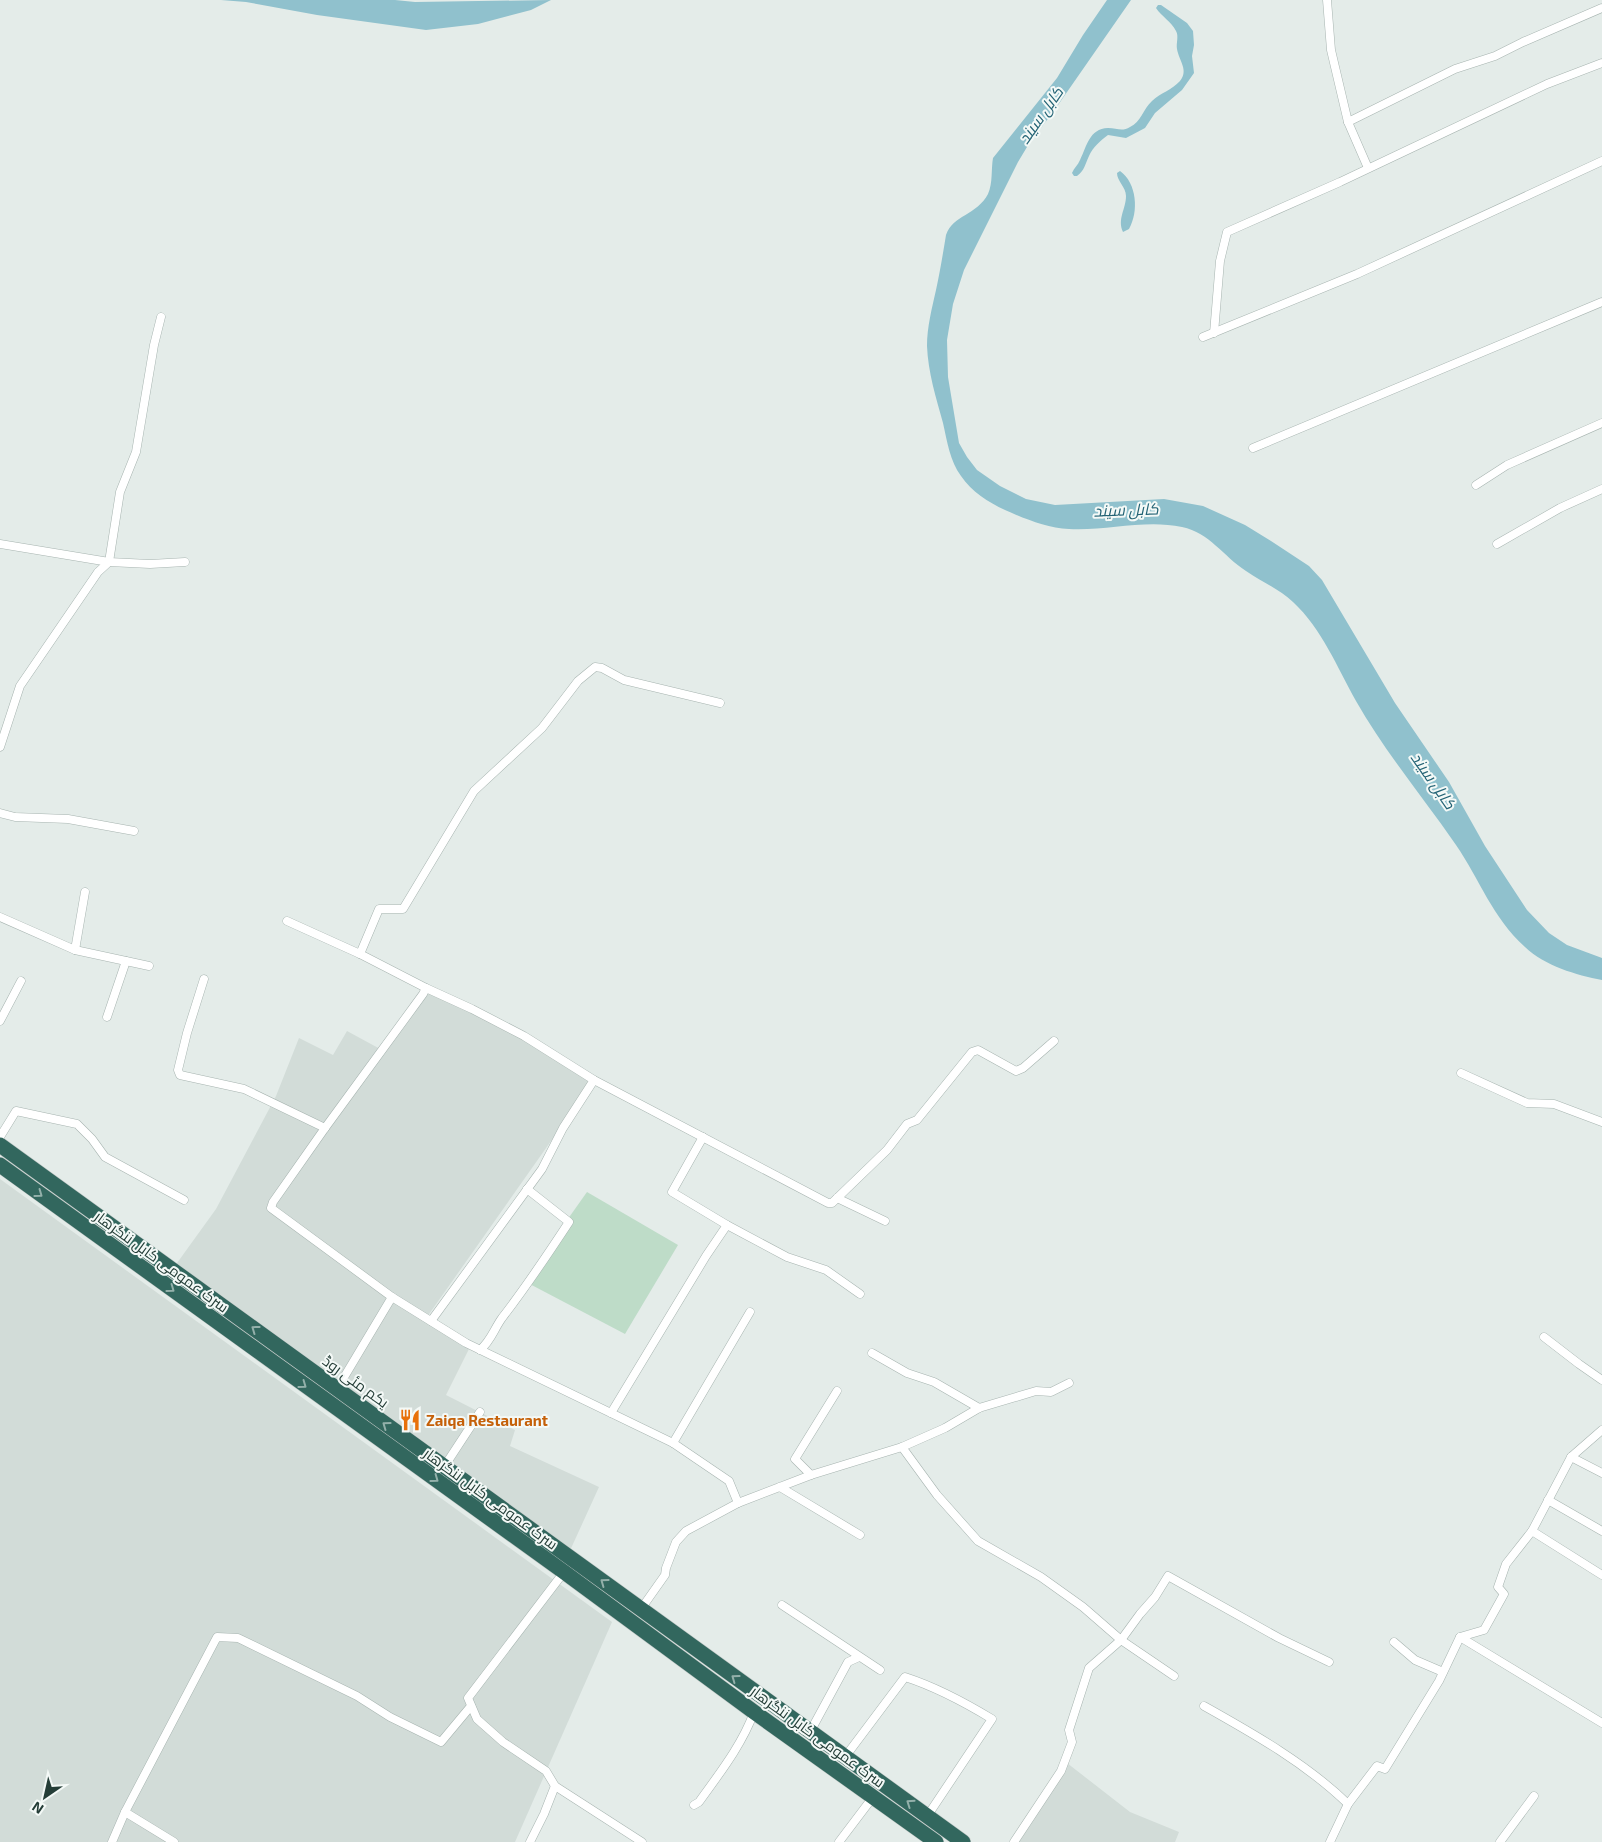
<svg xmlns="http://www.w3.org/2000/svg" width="1602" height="1842" viewBox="0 0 1602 1842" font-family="'Exo 2',Cairo,sans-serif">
  <rect width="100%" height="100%" fill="#e4ece9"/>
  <g fill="#d2dcd8">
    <polygon points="426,988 447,997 594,1080 427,1317 469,1349 446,1395 515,1430 510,1446 599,1487 568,1555 172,1270 216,1209 276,1096 299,1038 333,1055 347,1031 382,1050"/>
    <polygon points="0,1179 612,1622 515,1842 0,1842"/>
    <polygon points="1067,1763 1130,1812 1179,1832 1175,1842 1018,1842"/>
  </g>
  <polygon fill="#bedcc8" points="587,1192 678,1245 625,1334 524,1281"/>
  <g fill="#90c1cd">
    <polygon points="221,0 395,0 415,2 551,0 531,10 478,24 426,30 317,15 246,2"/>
    <path d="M1107 0H1131L1058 105 1027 147 1018 162 964 270 953 304 947 340 948 377 959 443 967 457 977 470 1000 486 1026 499 1055 505 1164 499 1203 506 1245 525 1271 541 1309 566 1322 580 1395 703 1449 782 1485 846 1527 910 1549 933 1567 945 1602 958V980C1576 975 1545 966 1525 947 1492 917 1480 880 1456 845 1423 797 1385 752 1356 701 1337 667 1322 629 1293 602 1279 589 1262 582 1246 571 1223 556 1210 533 1182 527 1145 519 1107 531 1069 529 1047 528 1025 519 1005 510 988 502 972 492 961 476 950 461 947 441 943 423 936 398 928 372 927 346 927 327 932 308 936 290 940 272 943 253 946 235 953 215 977 215 988 194 993 183 991 169 993 158L1057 78 1083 35Z"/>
    <path d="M1158 5H1161L1187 23 1193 31 1194 45 1192 56 1194 73 1182 90 1155 113 1145 128 1126 138 1108 135C1100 141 1093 147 1089 156 1085 164 1085 170 1077 176H1074L1072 173C1074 168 1078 165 1080 160 1087 146 1089 129 1108 128 1117 128 1122 132 1130 127 1141 122 1143 109 1152 101 1160 93 1172 90 1180 81 1189 70 1179 61 1177 49 1176 43 1179 36 1176 31 1171 21 1162 17 1156 8Z"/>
    <path d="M1120 171C1137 183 1139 212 1129 229L1123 232C1117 219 1126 209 1126 196 1126 187 1117 181 1117 173Z"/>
  </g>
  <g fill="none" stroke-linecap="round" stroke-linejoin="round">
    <g stroke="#a7b4b0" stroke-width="9">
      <g id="street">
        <polyline points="1327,0 1331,50 1348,122 1368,168"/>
        <polyline points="1348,122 1455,69 1495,56 1523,42 1602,8"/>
        <polyline points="1214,333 1220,261 1227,232 1340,182 1547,84 1602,63"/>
        <polyline points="1203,337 1357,274 1602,161"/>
        <polyline points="1253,448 1602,302"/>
        <polyline points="1476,485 1507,465 1602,423"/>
        <polyline points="0,544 109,562 150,564 185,562"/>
        <polyline points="1497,544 1560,508 1602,489"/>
        <polyline points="0,747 20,686 98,572 109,562 120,492 136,452 154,345 161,317"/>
        <polyline points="0,813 15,817 68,819 134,831"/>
        <polyline points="0,917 75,950 149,966"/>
        <polyline points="287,921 360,954 426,988 472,1009 524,1036 594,1080 828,1203 832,1203 887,1150 907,1124 917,1120 972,1052 978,1050 1016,1071 1023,1068 1054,1041"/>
        <polyline points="75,950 85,892"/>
        <polyline points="360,954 379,909 403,909 474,791 542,728 578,681 595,667 602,668 624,680 720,703"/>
        <polyline points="204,979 187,1033 178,1070 180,1075 244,1089 325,1128"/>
        <polyline points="426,988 423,994 325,1128 273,1202 271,1208 392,1297 466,1343 673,1443 729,1481 738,1503"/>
        <polyline points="107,1017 126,961"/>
        <polyline points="0,1021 21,981"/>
        <polyline points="1461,1073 1527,1103 1554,1104 1602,1122"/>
        <polyline points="0,1137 16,1111 77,1124 92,1139 105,1157 184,1200"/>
        <polyline points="703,1137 672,1192 727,1225 787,1257 826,1270 860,1294"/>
        <polyline points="837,1198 885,1221"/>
        <polyline points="431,1321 542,1169 563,1128 594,1080"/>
        <polyline points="1544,1337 1579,1364 1602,1380"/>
        <path d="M480 1350C491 1341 494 1329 502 1318 526 1287 548 1254 569 1222L527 1189"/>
        <polyline points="872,1353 907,1373 934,1382 979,1408"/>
        <polyline points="337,1389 392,1297"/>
        <polyline points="611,1413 706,1256 727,1225"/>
        <polyline points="1602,1430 1571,1457 1602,1473"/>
        <polyline points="673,1443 750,1312"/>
        <polyline points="902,1447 937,1495 978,1541 1041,1577 1083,1607 1121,1640 1174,1676"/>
        <polyline points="444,1467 480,1412"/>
        <polyline points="811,1475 795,1459 837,1391"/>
        <polyline points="780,1487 860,1535"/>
        <polyline points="1548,1500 1602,1531"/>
        <polyline points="1532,1531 1602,1575"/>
        <polyline points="782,1605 880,1670"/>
        <polyline points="641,1609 665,1575 666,1568 676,1542 686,1531 738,1503 811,1475 902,1447 945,1428 979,1408 1036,1391 1051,1392 1069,1383"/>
        <polyline points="1460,1637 1602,1723"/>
        <polyline points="1394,1642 1415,1660 1443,1672"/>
        <path d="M1204 1706C1254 1734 1307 1764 1348 1804"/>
        <polyline points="810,1732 848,1662 859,1657"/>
        <path d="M845 1757 905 1677C936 1687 964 1702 992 1719L928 1815"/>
        <polyline points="555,1786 642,1842"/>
        <path d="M694 1805 699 1802C719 1774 742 1745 754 1712"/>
        <polyline points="125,1812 174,1842"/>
        <polyline points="112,1842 125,1812 217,1637 238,1638 357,1696 390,1717 441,1742 471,1706"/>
        <polyline points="530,1842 544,1814 555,1786 546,1771 503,1742 477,1719 468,1698 564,1572"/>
        <polyline points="839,1842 873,1797"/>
        <polyline points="1014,1842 1061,1771 1072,1742 1069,1730 1089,1668 1121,1640 1140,1614 1155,1597 1168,1576 1279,1638 1329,1662"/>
        <polyline points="1330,1842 1348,1804 1377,1766 1385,1769 1439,1681 1460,1637 1484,1630 1504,1594 1498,1587 1506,1564 1532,1531 1571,1457"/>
        <polyline points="1500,1842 1534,1796"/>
      </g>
    </g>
    <g stroke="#c2c9c7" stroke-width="16">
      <g id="highway">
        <polyline points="0,1145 963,1842"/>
        <polyline points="0,1165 564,1572 754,1712 936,1842"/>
      </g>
    </g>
    <use href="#street" stroke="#fff" stroke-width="8"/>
    <use href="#highway" stroke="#32675e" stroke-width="15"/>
  </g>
  <defs><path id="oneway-chevron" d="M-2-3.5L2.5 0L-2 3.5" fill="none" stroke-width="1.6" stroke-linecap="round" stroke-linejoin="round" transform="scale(1.25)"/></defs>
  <g stroke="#93b0aa">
    <use href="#oneway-chevron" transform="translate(39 1194) rotate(36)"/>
    <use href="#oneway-chevron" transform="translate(171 1289) rotate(36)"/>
    <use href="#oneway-chevron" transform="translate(255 1329) rotate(-144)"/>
    <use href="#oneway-chevron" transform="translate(303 1385) rotate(36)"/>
    <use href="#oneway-chevron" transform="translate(386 1425) rotate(-144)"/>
    <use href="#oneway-chevron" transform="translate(435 1479) rotate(36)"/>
    <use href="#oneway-chevron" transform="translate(604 1582) rotate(-144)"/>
    <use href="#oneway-chevron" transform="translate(735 1678) rotate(-144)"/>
    <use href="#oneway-chevron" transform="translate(910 1803) rotate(-145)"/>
  </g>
  <defs>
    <g id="restaurant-bare" transform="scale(1.725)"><path d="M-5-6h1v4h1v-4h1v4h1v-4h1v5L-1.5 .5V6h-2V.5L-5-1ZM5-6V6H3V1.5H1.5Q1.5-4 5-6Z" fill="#e8710a" stroke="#f4f9f7" stroke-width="2.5" paint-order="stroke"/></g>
  </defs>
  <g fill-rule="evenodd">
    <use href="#restaurant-bare" x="410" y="1420"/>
  </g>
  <g text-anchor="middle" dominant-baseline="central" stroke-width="4" stroke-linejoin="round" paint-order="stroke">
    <g font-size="15" fill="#243d37" stroke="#f4f9f7">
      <text transform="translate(162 1261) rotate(36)">سرک عمومی کابل ننگرهار</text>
      <text transform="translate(356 1381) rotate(36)">یکم مئی روڈ</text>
      <text transform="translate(491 1498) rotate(36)">سرک عمومی کابل ننگرهار</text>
      <text transform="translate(818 1736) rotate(36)">سرک عمومی کابل ننگرهار</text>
    </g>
    <g font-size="15" font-weight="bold" fill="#c56008" stroke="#f4f9f7" text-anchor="start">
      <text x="426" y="1420">Zaiqa Restaurant</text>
    </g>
    <g font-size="16" font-style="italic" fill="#236375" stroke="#f4f9f7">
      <text transform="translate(1040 115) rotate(-55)">کابل سيند</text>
      <text transform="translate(1126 509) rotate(-2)">کابل سيند</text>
      <text transform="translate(1434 780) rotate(55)">کابل سيند</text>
    </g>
  </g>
  <g transform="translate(45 1797) rotate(214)" stroke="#f4f9f7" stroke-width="4" paint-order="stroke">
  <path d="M0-4L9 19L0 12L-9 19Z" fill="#243d37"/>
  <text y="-8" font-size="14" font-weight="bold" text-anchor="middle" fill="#243d37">N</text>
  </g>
</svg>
